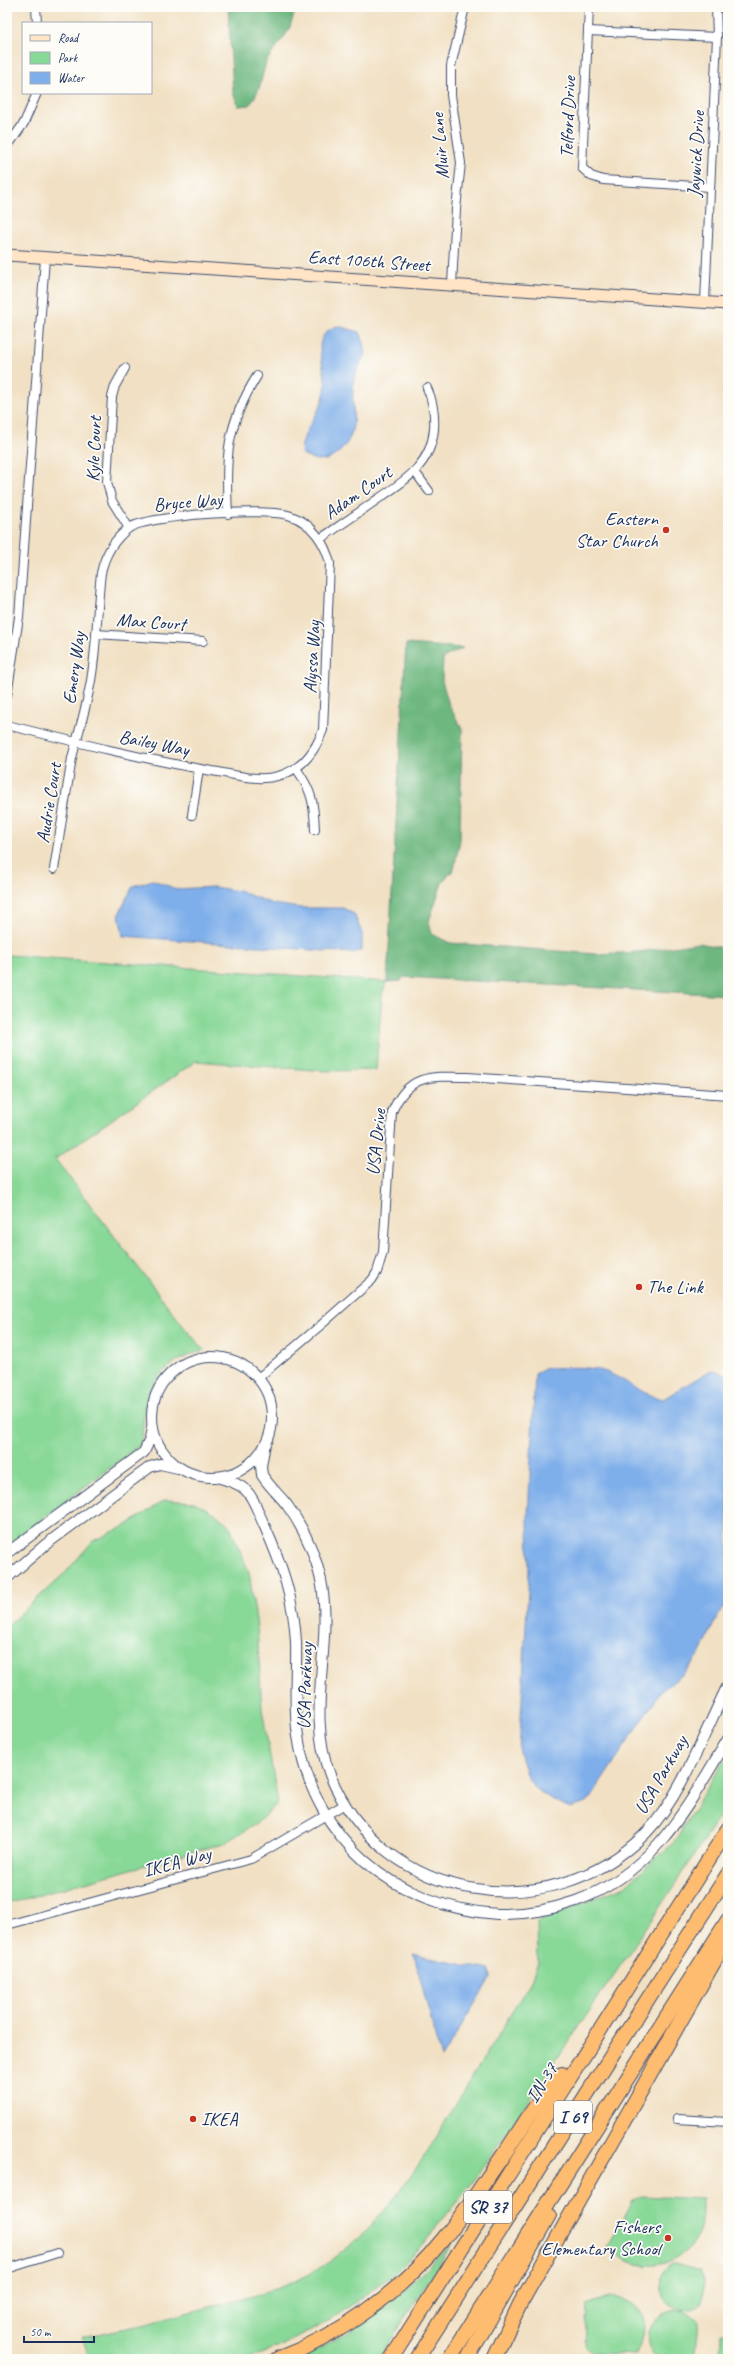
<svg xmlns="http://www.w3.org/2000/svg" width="735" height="2366" viewBox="0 0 735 2366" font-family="Caveat,sans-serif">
  <rect width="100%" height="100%" fill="#fdfcf7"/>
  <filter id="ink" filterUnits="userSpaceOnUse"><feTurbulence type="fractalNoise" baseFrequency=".025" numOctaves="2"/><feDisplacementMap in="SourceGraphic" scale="8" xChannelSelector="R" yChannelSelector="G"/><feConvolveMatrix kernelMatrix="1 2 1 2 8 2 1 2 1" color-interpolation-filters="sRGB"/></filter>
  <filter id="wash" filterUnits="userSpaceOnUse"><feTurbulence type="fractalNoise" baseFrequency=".012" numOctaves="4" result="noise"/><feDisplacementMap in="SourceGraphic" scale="16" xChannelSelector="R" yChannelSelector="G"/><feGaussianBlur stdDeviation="0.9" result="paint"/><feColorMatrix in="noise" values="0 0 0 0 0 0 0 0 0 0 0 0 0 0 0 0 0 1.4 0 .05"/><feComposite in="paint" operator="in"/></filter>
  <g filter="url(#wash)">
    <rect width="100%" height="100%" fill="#f1e0c3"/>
    <g fill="#88d897" stroke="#52847a">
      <path d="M7 955 387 982 382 994 376 1070 326 1071 196 1061 55 1159 184 1327 204 1350C175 1359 151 1374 145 1406 143 1418 143 1431 141 1444L7 1546Z"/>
      <polygon points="165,1500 194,1502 213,1512 229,1525 249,1572 257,1627 262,1709 278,1803 256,1824 224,1843 7,1904 7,1626 66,1572 93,1541 127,1525"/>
      <path d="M728 1755V1803L650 1922 473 2182 416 2252 394 2274 330 2320 279 2347 247 2359H90L82 2337 142 2325 276 2289C365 2258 414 2175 460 2098 483 2059 507 2020 531 1981L538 1962 537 1922 625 1886 674 1842Z"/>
      <path d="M642 2196 702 2199C702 2211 702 2226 697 2236 684 2263 647 2274 622 2258 617 2255 612 2250 607 2247L633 2201Z"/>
      <path d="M453 2242 379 2359H297C311 2352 326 2345 341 2337 384 2312 419 2277 453 2242Z"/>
      <path d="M671 2263 700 2271 704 2280 702 2305C671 2322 645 2288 671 2263Z"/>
      <path d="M610 2297C645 2301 652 2327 635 2355L593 2353 585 2345 587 2305Z"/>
      <path d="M675 2310 684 2311 699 2321 696 2352 691 2358 655 2357C641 2336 650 2315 675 2310Z"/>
      <polygon points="720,2333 728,2334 728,2359 719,2359"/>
    </g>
    <g fill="#6eb880" stroke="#44746f">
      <polygon points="228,7 296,7 289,30 266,62 259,89 250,105 238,106 233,92"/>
      <polygon points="406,644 463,648 443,658 442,681 449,705 462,729 460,840 454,869 442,883 429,921 432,934 450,943 597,954 639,952 699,943 728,949 728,995 403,977 401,981 387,982"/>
    </g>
    <g fill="#7fafea" stroke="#4d6fa4">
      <path d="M337 326 360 332C362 337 366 346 365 352 363 362 355 370 354 380 349 409 364 435 334 456 323 464 312 460 301 453 302 427 321 415 325 391 329 366 305 338 337 326Z"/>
      <polygon points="153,880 176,889 213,887 239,891 273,904 300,908 343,908 354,914 362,933 362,950 352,953 123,936 119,914 133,886"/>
      <path d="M547 1368C567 1368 588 1365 606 1372 627 1380 640 1394 663 1399L711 1370 728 1375V1600L714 1623 701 1653 682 1675 662 1690 587 1803 570 1808C536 1792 529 1789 519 1752L529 1571 528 1517 535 1374Z"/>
      <polygon points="414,1955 490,1970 491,1977 441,2059"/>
    </g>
  </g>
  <g filter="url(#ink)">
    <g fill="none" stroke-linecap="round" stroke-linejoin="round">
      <g stroke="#3b4a6d" stroke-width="10">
        <g id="minor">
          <polyline points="36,7 37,23"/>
          <polyline points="589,7 582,168 591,176 603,180 710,187"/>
          <polyline points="588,31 717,37"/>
          <polyline points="7,147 24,123 37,93"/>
          <polyline points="452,285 456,209 461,163 451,95 451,66 465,7"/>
          <polyline points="705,302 717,37 716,7"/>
          <polyline points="125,368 115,386 112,397 107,482 112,501 129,528"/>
          <polyline points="415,472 429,491"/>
          <path d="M228 514C225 457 226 426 257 376"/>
          <path d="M320 539C339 526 357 514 375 501 403 482 431 466 434 429 435 415 433 401 427 388"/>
          <polyline points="96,634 203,641"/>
          <polyline points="7,695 19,617 45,258"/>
          <path d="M7 725C75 742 143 759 212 771 233 774 257 782 278 776 301 770 315 752 323 730L330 563C325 543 312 523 291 516 268 507 149 515 129 528 113 540 105 554 101 573 97 607 97 641 92 674 88 703 79 730 72 758L54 869"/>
          <path d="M296 768C312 791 314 802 315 830"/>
          <polyline points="192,815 199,769"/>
          <path d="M258 1378 321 1325 372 1280 377 1272 383 1252 392 1112C408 1074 431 1076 467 1077L728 1095"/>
          <polyline points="7,1925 251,1859 345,1804"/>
          <polyline points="677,2119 728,2122"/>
          <polyline points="7,2269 57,2253"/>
        </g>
      </g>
      <g stroke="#3b4a6d" stroke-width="12">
        <g id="tertiary">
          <circle cx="212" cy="1417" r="60"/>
          <path d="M264 1449 261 1466 262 1475C269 1486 279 1495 287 1505 303 1527 315 1553 321 1580 334 1645 305 1711 330 1775 382 1903 550 1930 646 1833 681 1797 705 1731 728 1685"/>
          <path d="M216 1477C253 1486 250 1495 265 1527 282 1565 294 1600 296 1642 297 1673 293 1705 298 1736 313 1839 395 1907 497 1914 524 1915 550 1910 576 1901 655 1872 687 1807 728 1739"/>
          <polyline points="7,1553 144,1452 150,1439 152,1428"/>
          <polyline points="7,1578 45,1545 150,1467 160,1464 178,1468"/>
        </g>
      </g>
      <g stroke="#3b4a6d" stroke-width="13">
        <polyline id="secondary" points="7,255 728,304"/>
      </g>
      <g stroke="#3b4a6d" stroke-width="16">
        <g id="motorway">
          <path d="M277 2359C341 2335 401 2292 444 2238 466 2211 484 2182 504 2154 520 2131 543 2091 562 2074"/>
          <polyline points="391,2359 728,1829"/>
          <polyline points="417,2359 728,1874"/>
          <polyline points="449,2359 728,1920"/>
          <polyline points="467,2359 549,2215"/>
          <polyline points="494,2359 520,2304 728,1937"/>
        </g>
      </g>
      <use href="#minor" stroke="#fff" stroke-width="8"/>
      <use href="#tertiary" stroke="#fff" stroke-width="10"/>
      <use href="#secondary" stroke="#ffe4c6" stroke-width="11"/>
      <use href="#motorway" stroke="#febc70" stroke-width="14"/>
    </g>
  </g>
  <g fill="#c8321e" stroke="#fdfcf7" stroke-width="1.5">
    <circle cx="666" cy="530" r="4"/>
    <circle cx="639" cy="1287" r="4"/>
    <circle cx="193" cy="2119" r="4"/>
    <circle cx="668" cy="2238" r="4"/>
  </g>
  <g text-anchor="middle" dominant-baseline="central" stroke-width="3.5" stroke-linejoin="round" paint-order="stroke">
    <g fill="#fdfcf7" stroke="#5f6c8c" stroke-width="1">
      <rect x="554" y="2101" width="38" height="32" rx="3"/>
      <rect x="464" y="2191" width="48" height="32" rx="3"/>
    </g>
    <g font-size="18" font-weight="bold" fill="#1b2f5e">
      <text x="573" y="2117">I 69</text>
      <text x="488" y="2207">SR 37</text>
    </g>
    <g font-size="19" fill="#1b2f5e" stroke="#fdfcf7">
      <text transform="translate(568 117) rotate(-88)">Telford Drive</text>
      <text transform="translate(440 146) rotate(-95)">Muir Lane</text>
      <text transform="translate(696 154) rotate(-87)">Jaywick Drive</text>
      <text transform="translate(369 261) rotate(4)">East 106th Street</text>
      <text transform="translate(94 449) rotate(-88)">Kyle Court</text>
      <text transform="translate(358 493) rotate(-35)">Adam Court</text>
      <text transform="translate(188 502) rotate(-5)">Bryce Way</text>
      <text transform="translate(151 622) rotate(4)">Max Court</text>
      <text transform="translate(312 657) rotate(-87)">Alyssa Way</text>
      <text transform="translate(74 668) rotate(-82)">Emery Way</text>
      <text transform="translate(154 743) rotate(11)">Bailey Way</text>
      <text transform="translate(49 803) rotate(-81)">Audrie Court</text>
      <text transform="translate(376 1142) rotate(-84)">USA Drive</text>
      <text transform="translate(305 1686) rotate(-88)">USA Parkway</text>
      <text transform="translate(661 1775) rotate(-60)">USA Parkway</text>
      <text transform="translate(177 1862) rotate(-15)">IKEA Way</text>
      <text transform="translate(542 2083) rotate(-58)">IN-37</text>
    </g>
    <g font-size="19" fill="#1b2f5e" stroke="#fdfcf7" text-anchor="end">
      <text x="658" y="519">Eastern<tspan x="658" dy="22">Star Church</tspan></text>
      <text x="647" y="1287" text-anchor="start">The Link</text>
      <text x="201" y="2119" text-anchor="start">IKEA</text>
      <text x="660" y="2227">Fishers<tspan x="660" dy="22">Elementary School</tspan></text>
    </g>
  </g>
  <rect width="735" height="2366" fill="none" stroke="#fdfcf7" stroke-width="24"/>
  <rect x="22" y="22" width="130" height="72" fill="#fdfcf7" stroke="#a3aaba"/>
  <rect x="30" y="35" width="20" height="6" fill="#ffe4c6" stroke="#a3aaba"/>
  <text x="58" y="42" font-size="12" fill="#1b2f5e">Road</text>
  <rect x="30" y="52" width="20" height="12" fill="#88d897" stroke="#a3aaba"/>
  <text x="58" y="62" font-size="12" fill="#1b2f5e">Park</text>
  <rect x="30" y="72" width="20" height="12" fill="#7fafea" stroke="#a3aaba"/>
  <text x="58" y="82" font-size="12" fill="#1b2f5e">Water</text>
  <path d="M24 2336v6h70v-6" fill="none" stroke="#1b2f5e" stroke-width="2"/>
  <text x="30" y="2336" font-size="12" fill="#1b2f5e" stroke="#fdfcf7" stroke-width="3" paint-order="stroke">50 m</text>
</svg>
